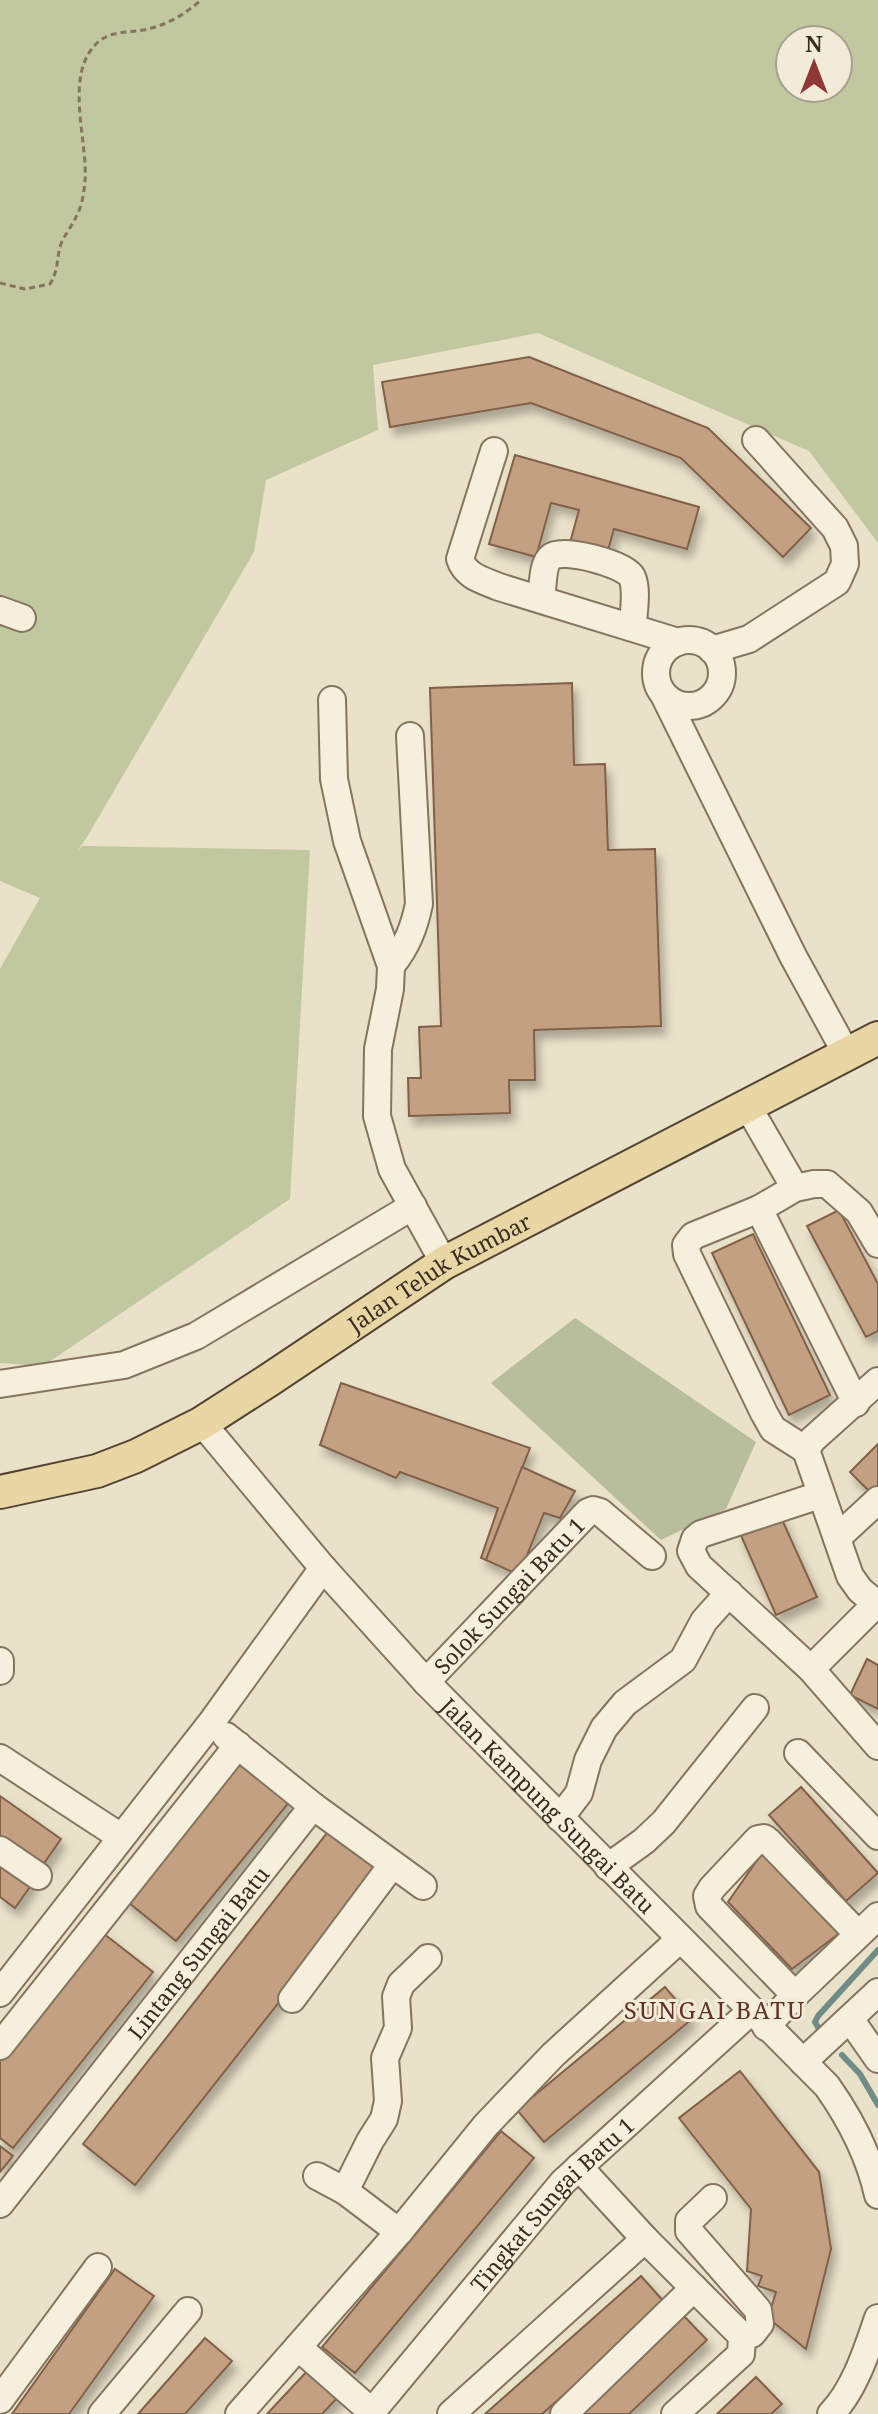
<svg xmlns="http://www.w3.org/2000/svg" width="878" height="2414" viewBox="0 0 878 2414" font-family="'Noto Serif',serif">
  <defs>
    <filter id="shadow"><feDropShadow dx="4.5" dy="8" stdDeviation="4" flood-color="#0004"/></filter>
  </defs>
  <rect width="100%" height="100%" fill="#eae1c9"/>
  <path fill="#c1c79e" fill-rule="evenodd" d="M0 0H878V543L809 451 538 333 373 365 378 430 266 480 254 552 87 837 77 851 82 846 310 850 290 1199 43 1366 0 1363V969L40 898 0 881ZM790 40H838V88H790Z"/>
  <polygon fill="#b8bd9c" points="575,1318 756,1442 726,1509 661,1540 491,1383"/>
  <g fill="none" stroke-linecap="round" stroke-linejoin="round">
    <g stroke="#718c86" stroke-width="6">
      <polyline points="822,2034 815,2022 818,2016 878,1950"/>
      <polyline points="842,2055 860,2074 878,2105"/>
    </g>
  </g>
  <g fill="#c4a083" stroke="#816048" stroke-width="2" filter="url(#shadow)">
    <polygon points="529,357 708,428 811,528 783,557 681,458 531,403 390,427 382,382"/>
    <polygon points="515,455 699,507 687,549 614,529 605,561 568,550 579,510 551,503 536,557 489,544"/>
    <polygon points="572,683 574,765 605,764 608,850 655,849 661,1026 534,1030 535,1080 509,1080 510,1113 409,1116 408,1078 421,1078 419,1027 441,1026 430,688"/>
    <polygon points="839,1210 878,1284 878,1331 866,1337 807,1226"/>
    <polygon points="753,1234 830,1395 789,1415 712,1253"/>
    <polygon points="341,1383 530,1448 486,1560 481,1558 498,1508 400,1472 396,1478 320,1445"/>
    <polygon points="878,1444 878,1494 875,1497 850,1472"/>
    <polygon points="522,1467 575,1491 560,1518 544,1513 519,1575 486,1560"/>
    <polygon points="779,1513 817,1597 776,1615 739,1531"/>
    <polygon points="867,1659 878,1665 878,1709 850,1695"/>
    <polygon points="238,1758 291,1800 176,1941 123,1898"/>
    <polygon points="801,1787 878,1873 846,1901 769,1815"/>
    <polygon points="0,1796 61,1839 40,1869 0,1840"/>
    <polygon points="331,1828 384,1869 135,2185 83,2144"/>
    <polygon points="765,1849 841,1932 792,1969 728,1902"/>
    <polygon points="0,1858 34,1881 15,1908 0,1897"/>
    <polygon points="99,1930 153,1972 13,2148 0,2138 0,2055"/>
    <polygon points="665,1987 692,2019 544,2142 517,2110"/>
    <polygon points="740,2071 819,2172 831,2249 806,2349 768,2318 776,2292 758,2286 762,2276 747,2271 751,2209 679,2118"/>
    <polygon points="501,2131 534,2158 355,2373 322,2347"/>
    <polygon points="0,2146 13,2156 0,2172"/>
    <polygon points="115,2269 154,2296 69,2414 12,2414"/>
    <polygon points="641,2276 666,2304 542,2414 485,2414"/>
    <polygon points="681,2313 707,2340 629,2414 574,2414"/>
    <polygon points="205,2338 232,2361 185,2414 138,2414"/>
    <polygon points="310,2368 340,2395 322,2414 267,2414"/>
    <polygon points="756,2377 782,2404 771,2414 717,2414"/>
  </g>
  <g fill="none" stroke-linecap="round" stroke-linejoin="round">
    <g stroke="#85745f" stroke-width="30">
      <g id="minor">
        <path d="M494 451 460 559C466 577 483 580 499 587L678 642"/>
        <path d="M541 599C543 588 542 564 551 557 562 547 625 564 632 577 638 591 633 612 633 627"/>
        <polyline points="0,610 22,618"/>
        <circle cx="689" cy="673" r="33"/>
        <polyline points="712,650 749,639 837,582 845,564 844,546 835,528 756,440"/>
        <polyline points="665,697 793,956 846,1053"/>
        <polyline points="332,700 334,779 347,841 391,966 390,989 378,1049 377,1116 392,1169 444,1263"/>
        <path d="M391 966C407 946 414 928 419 904L410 736"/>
        <polyline points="747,1105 795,1188"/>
        <polyline points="759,1209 856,1403"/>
        <polyline points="0,1384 124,1365 196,1336 413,1206"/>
        <path id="s1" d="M202 1423 323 1568 426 1682 827 2086C851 2120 869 2154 878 2195"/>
        <polyline points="806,1450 773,1429 764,1413 687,1254 686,1245 693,1236 759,1209 795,1188 814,1184 827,1184 859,1212 878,1244"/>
        <polyline points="806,1450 850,1576 860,1590 878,1605"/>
        <polyline points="806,1450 812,1440 878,1381"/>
        <polyline points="820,1495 701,1534 695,1539 691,1551 699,1566 811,1669 878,1746"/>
        <polyline points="837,1538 878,1500"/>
        <polyline points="0,1661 0,1671"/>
        <polyline points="811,1669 878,1602"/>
        <path id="s2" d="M426 1682 588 1512 593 1510 600 1512 652 1556"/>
        <polyline points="226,1736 313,1806 423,1886"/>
        <polyline points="798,1753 878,1836"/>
        <polyline points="0,1758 121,1837"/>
        <polyline points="560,1818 579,1793 588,1760 604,1728 625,1703 683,1660 704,1621 729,1593"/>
        <polyline points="0,1850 38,1876"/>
        <polyline points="608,1867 644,1841 664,1822 755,1708"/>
        <polyline points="0,1993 211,1723 323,1568"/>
        <polyline points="795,1995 709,1906 707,1896 712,1888 758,1839 764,1838 769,1842 857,1933"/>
        <polyline points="292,1999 392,1865"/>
        <polyline points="850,2019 878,2059"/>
        <polyline points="766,2027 795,1995 878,1916"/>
        <polyline points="0,2046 238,1745"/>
        <polyline points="803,2062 878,1992"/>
        <polyline points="579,2167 645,2239 742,2336 741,2354 675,2414"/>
        <polyline points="317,2176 345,2191 399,2232"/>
        <polyline points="345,2191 370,2141 384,2119 388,2101 385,2058 398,2028 396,1997 401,1984 428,1958"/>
        <polyline points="713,2198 689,2221 689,2231 758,2310 760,2324 752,2334 742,2336"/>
        <path id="s3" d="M0 2204 313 1806"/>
        <polyline points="298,2347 372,2412"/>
        <polyline points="0,2400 98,2267"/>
        <polyline points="102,2414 188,2311"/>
        <polyline points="239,2414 399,2232 486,2125 553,2055 679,1940"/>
        <path id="s4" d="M370 2414 563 2182 751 2011"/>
        <polyline points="451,2414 645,2239"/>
        <polyline points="564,2414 694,2288"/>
        <path d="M831 2414C855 2389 867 2350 878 2318"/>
      </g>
    </g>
    <g stroke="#534333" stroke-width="36">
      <g id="major">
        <path id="s5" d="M0 1492 97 1471 136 1456 202 1423 269 1380 444 1263 878 1038"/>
      </g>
    </g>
    <path stroke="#85745f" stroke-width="3" stroke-dasharray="6 4" stroke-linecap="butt" d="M0 283 25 289 50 284C59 270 56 259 61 244 65 234 72 226 76 217 82 207 84 192 85 181 88 141 64 76 96 44 111 29 129 34 148 29 169 24 185 14 201 0"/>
    <use href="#minor" stroke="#f6efdb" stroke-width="26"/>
    <use href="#major" stroke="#e9d6a5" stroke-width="32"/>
  </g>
  <g text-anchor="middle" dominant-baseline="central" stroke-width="6" stroke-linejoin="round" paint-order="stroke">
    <g font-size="22" fill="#372c21" stroke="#f2ebd8">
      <text stroke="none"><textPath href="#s5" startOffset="496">Jalan Teluk Kumbar</textPath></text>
      <text stroke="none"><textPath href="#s2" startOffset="120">Solok Sungai Batu 1</textPath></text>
      <text stroke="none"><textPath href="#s1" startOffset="516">Jalan Kampung Sungai Batu</textPath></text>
      <text stroke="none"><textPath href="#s3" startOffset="320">Lintang Sungai Batu</textPath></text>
      <text stroke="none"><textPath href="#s4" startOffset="278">Tingkat Sungai Batu 1</textPath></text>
    </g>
    <g font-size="24" letter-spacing="2" fill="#5f3325" stroke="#f2ebd8">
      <text x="715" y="2009">SUNGAI BATU</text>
    </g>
  </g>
  <g transform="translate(814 64)"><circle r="38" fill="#f2ebd8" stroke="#a79f8f" stroke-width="2"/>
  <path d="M0-6L14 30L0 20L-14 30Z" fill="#8d3836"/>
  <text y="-12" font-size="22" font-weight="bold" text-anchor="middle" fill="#372c21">N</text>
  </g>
</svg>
